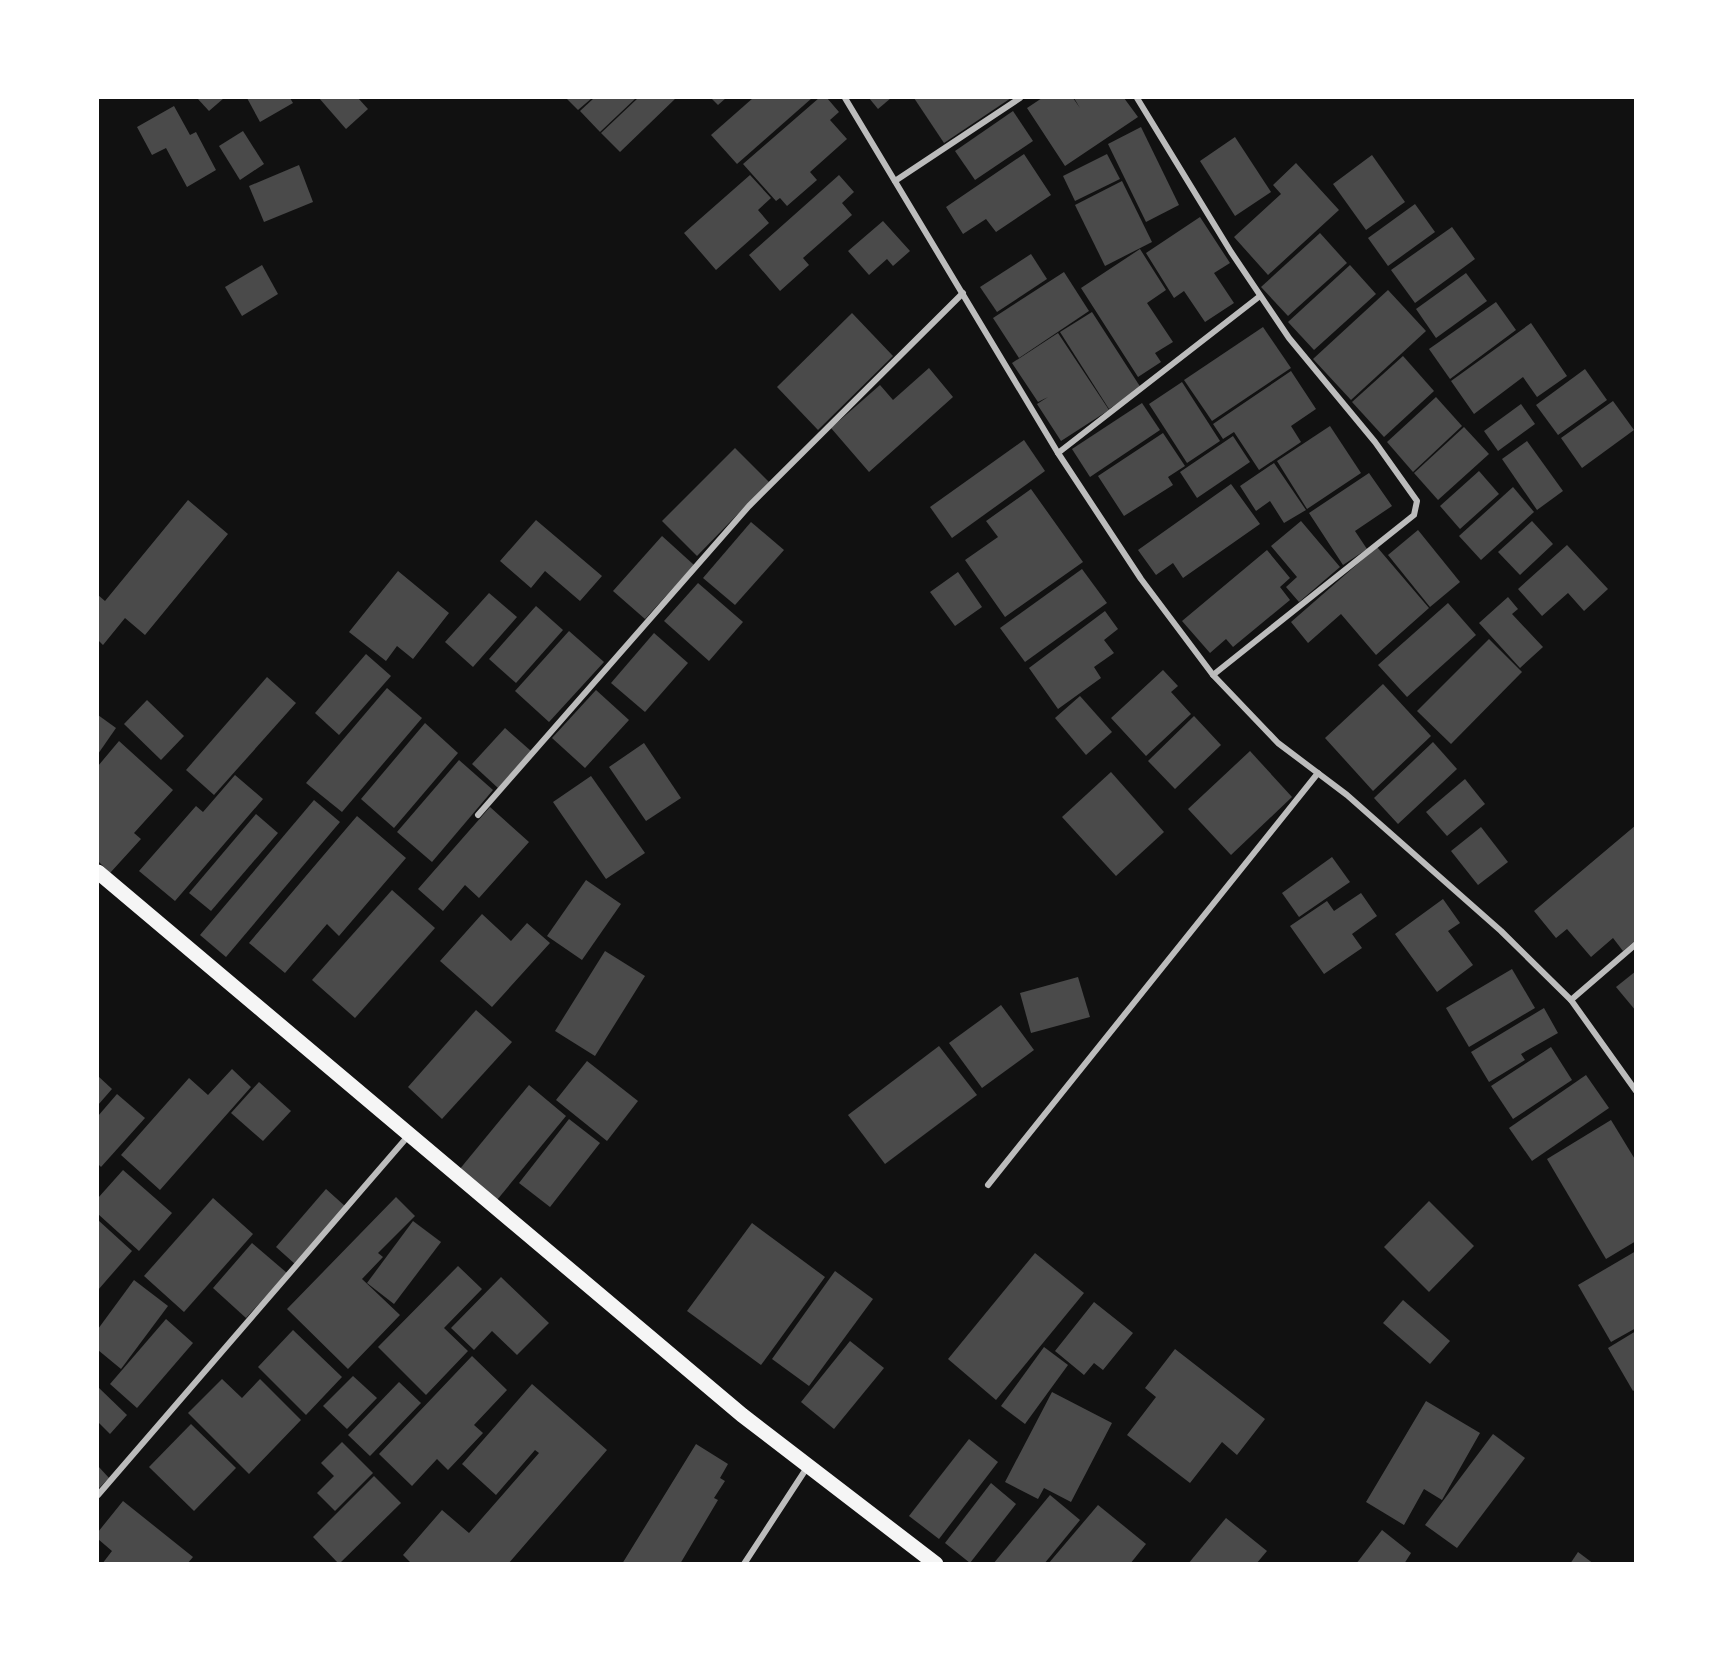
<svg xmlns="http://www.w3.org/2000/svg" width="1733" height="1661" viewBox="0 0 1733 1661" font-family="'IBM Plex Sans',sans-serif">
  <rect width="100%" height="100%" fill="#111"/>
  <g fill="#4a4a4a">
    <polygon points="197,98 224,98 209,111"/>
    <polygon points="247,98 290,98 293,103 260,122"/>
    <polygon points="319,98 358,98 368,109 346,129"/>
    <polygon points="566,98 592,98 578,110"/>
    <polygon points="594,98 636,98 600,132 580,111"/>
    <polygon points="638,98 676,98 620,152 601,133"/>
    <polygon points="711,98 726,98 718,105"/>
    <polygon points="753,98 812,98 737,164 711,135"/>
    <polygon points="819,98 827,98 839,112 830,120 847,139 810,172 817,180 787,206 780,198 776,201 743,164"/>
    <polygon points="869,98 891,98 878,109"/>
    <polygon points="914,98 1011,98 944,143"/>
    <polygon points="1042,98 1073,98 1080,108 1074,98 1124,98 1138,117 1065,166 1027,108"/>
    <polygon points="174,106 190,135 196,132 216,170 187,187 166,148 152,155 137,127"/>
    <polygon points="1013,111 1033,141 975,180 955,151"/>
    <polygon points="1141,127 1179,205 1146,222 1108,144"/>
    <polygon points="243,131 264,164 240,180 219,146"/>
    <polygon points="1235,137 1271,192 1235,216 1200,161"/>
    <polygon points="1024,154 1051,195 996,232 986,219 963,234 946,207"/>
    <polygon points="1107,154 1120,179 1075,201 1063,176"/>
    <polygon points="1372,155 1405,202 1366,230 1333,184"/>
    <polygon points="1296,163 1339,210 1268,275 1234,237 1281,194 1273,185"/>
    <polygon points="299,165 313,202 264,222 249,186"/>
    <polygon points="750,175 771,198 758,210 769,223 716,270 684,233"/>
    <polygon points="839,175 854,192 842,203 852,215 803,258 809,265 780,291 749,255"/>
    <polygon points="1122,181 1152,242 1105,266 1075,205"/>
    <polygon points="1415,204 1435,232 1388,266 1368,238"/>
    <polygon points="1200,217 1230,263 1214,273 1234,303 1205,322 1184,291 1174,298 1146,253"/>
    <polygon points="883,221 910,251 893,266 887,259 869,275 848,251"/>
    <polygon points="1452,227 1475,259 1415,303 1391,270"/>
    <polygon points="1320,233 1347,263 1288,316 1261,287"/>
    <polygon points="1140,249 1166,290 1147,303 1173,342 1155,353 1161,362 1138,377 1081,288"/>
    <polygon points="1031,254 1047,279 997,312 980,287"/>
    <polygon points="262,265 278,294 242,316 225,287"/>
    <polygon points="1350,265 1376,294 1314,350 1288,322"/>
    <polygon points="1064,272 1089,311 1019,358 993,318"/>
    <polygon points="1466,273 1487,301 1436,338 1416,309"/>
    <polygon points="1388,290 1426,331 1351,400 1313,359"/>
    <polygon points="1496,302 1516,330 1450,379 1429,349"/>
    <polygon points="1092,312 1141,388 1109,409 1060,332"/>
    <polygon points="852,313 893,356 818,430 777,387"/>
    <polygon points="1531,323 1567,376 1537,397 1523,377 1474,414 1451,381"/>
    <polygon points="1263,327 1291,368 1212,421 1184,380"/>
    <polygon points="1058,333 1109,410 1061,441 1037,404 1048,397 1038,402 1012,363"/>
    <polygon points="1403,356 1434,391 1384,437 1352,402"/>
    <polygon points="929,368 953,397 869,472 831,428 880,385 893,400"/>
    <polygon points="1585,369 1607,400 1558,435 1536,405"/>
    <polygon points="1291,371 1316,409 1291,426 1301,442 1259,470 1234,432 1223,439 1213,424"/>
    <polygon points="1182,382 1220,441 1187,463 1149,404"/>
    <polygon points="1436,397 1462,426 1413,472 1387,442"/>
    <polygon points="1613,401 1634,430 1582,468 1561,438"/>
    <polygon points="1142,403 1160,430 1090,477 1072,449"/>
    <polygon points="1521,404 1535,424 1498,451 1484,431"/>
    <polygon points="1330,426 1361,473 1307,509 1277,461"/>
    <polygon points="1464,427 1489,454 1438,500 1414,473"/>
    <polygon points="1163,433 1185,466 1168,477 1173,485 1124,516 1098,476"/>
    <polygon points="1233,436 1250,462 1197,498 1180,472"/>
    <polygon points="1024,440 1045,471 952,538 930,507"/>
    <polygon points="1527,441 1563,491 1537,510 1502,459"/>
    <polygon points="735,448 769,482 697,556 662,521"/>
    <polygon points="1274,463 1306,510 1284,523 1270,501 1256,511 1240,486"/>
    <polygon points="1479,471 1499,494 1460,529 1440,506"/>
    <polygon points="1369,473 1392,506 1355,531 1367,549 1343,565 1309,513"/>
    <polygon points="1231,484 1260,524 1183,578 1173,563 1156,575 1138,550"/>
    <polygon points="1513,487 1534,512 1481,560 1459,536"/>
    <polygon points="1031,489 1083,562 1005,617 965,560 998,537 986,521"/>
    <polygon points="188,500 228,534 145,635 125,618 103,645 98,640 98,595 105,601"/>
    <polygon points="536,520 602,576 580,601 545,571 531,588 500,561"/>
    <polygon points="1301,521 1340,567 1299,602 1286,587 1297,577 1271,546"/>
    <polygon points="1532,521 1553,544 1520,575 1498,552"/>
    <polygon points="751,522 784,550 735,605 703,578"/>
    <polygon points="1418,530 1460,582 1430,607 1388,555"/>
    <polygon points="662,536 694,565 645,619 613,591"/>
    <polygon points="1567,545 1608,589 1584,611 1568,593 1542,616 1518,589"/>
    <polygon points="1377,547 1429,608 1376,655 1341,614 1308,643 1291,622"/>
    <polygon points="1267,550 1290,578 1280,587 1290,600 1233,647 1226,639 1210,653 1182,621"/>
    <polygon points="1082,569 1107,603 1025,662 1000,628"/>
    <polygon points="398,571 449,613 413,659 397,646 386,661 349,632"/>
    <polygon points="958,572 982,607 955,626 930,592"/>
    <polygon points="698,583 743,622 709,661 664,621"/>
    <polygon points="489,593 517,617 473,667 445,642"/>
    <polygon points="1508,597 1518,609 1512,614 1543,647 1520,668 1479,623"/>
    <polygon points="1448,603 1476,635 1407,697 1378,665"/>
    <polygon points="536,606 563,630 516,683 489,659"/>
    <polygon points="1105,611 1118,629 1104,640 1114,653 1094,667 1101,678 1058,709 1029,668"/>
    <polygon points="569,631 604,662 549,722 515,691"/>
    <polygon points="654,633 688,663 645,712 611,683"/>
    <polygon points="1489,639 1522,672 1451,744 1417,711"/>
    <polygon points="366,654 391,676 339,735 315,713"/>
    <polygon points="1163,670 1178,686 1171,692 1191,714 1146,756 1111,718"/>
    <polygon points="267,677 296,703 214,795 186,770"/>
    <polygon points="1383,684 1431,736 1373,791 1325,738"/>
    <polygon points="387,688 422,718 342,812 306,783"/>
    <polygon points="596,690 629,720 585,768 552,738"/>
    <polygon points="1080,696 1112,732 1086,755 1055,718"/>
    <polygon points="147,700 184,736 161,760 124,724"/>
    <polygon points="98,715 116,728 98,754"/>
    <polygon points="1194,716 1221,745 1175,789 1148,761"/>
    <polygon points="425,723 458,753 394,828 361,799"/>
    <polygon points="505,728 531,751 498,788 472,764"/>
    <polygon points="119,741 173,790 134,833 141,839 110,873 98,861 98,766"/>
    <polygon points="1433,742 1457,769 1398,824 1374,798"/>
    <polygon points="644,743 681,798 646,821 609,767"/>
    <polygon points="1250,751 1292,797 1231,855 1188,809"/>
    <polygon points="459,760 493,790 432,862 397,832"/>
    <polygon points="1111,772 1164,832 1116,876 1062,817"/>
    <polygon points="235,775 263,799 175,901 139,871 196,806 203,812"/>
    <polygon points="591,776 645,853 606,879 553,802"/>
    <polygon points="1465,779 1485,804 1447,836 1426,812"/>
    <polygon points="314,800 340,822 226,957 200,935"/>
    <polygon points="490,807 529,842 479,898 465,885 443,911 418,889"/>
    <polygon points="256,814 278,833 211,911 189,893"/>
    <polygon points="357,816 406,858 339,936 327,924 285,973 249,943"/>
    <polygon points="1636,825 1636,940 1623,951 1613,938 1591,957 1567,929 1556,938 1534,911"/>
    <polygon points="1481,827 1508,862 1478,885 1451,851"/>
    <polygon points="1332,857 1350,882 1299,917 1282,893"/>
    <polygon points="586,880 621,904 582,960 547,936"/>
    <polygon points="392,890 435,928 355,1018 312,980"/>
    <polygon points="1361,893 1377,916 1352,934 1362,948 1324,974 1290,926 1327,901 1334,911"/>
    <polygon points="1443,899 1460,923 1448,931 1473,965 1437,992 1395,934"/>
    <polygon points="482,914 511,941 527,923 550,943 492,1007 440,961"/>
    <polygon points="605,951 645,976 595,1056 555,1031"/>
    <polygon points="1512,969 1535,1008 1469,1047 1446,1008"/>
    <polygon points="1636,971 1636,1011 1616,987"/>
    <polygon points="1078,977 1090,1017 1031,1033 1020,993"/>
    <polygon points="1001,1005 1034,1050 982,1088 949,1043"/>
    <polygon points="1544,1008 1558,1033 1521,1054 1525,1060 1489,1082 1471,1052"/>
    <polygon points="476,1010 512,1042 442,1119 408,1087"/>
    <polygon points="939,1046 977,1095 885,1164 848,1115"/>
    <polygon points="1551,1047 1572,1080 1513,1119 1491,1086"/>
    <polygon points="587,1061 638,1101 607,1141 556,1100"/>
    <polygon points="232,1069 251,1087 160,1190 121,1155 189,1078 208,1095"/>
    <polygon points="1586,1075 1609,1108 1532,1161 1509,1128"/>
    <polygon points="98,1076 112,1089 98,1105"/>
    <polygon points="259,1082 291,1111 263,1141 231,1113"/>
    <polygon points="529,1085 566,1116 497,1200 459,1170"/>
    <polygon points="117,1094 145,1118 101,1167 98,1164 98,1116"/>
    <polygon points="569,1119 600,1143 550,1207 519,1183"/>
    <polygon points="1611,1120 1636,1161 1636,1241 1606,1259 1547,1159"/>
    <polygon points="123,1170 172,1213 139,1251 98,1214 98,1198"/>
    <polygon points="326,1189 346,1207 295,1264 276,1247"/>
    <polygon points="396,1197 415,1216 378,1253 383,1257 362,1279 400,1315 348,1369 287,1309"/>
    <polygon points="213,1198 253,1234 184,1312 144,1276"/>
    <polygon points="1429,1201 1474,1246 1429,1292 1384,1247"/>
    <polygon points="98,1220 132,1251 98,1290"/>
    <polygon points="413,1221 441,1242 394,1304 367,1283"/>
    <polygon points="752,1223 825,1277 761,1365 687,1311"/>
    <polygon points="252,1243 287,1273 246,1318 213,1288"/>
    <polygon points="1636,1251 1636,1328 1611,1342 1578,1285"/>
    <polygon points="1035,1253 1084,1293 996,1400 948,1359"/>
    <polygon points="458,1266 482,1289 444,1328 468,1351 426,1395 378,1347"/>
    <polygon points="835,1271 873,1299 809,1386 772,1359"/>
    <polygon points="501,1277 549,1323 517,1355 492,1331 474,1350 451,1328"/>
    <polygon points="134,1280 168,1306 121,1369 98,1350 98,1329"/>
    <polygon points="1403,1300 1450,1341 1430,1364 1383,1323"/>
    <polygon points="1094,1302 1133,1333 1103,1370 1094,1363 1084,1375 1055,1351"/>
    <polygon points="166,1319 193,1343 137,1408 110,1384"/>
    <polygon points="293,1330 342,1377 306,1415 258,1367"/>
    <polygon points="1636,1331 1636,1389 1633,1391 1608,1348"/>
    <polygon points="850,1341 884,1368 834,1429 801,1402"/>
    <polygon points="1044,1347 1068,1365 1025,1424 1001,1406"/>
    <polygon points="1175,1349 1265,1419 1237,1455 1222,1442 1190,1483 1127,1435 1156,1397 1145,1388"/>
    <polygon points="472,1356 507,1390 474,1425 483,1433 448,1470 437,1459 412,1486 379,1454"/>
    <polygon points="353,1376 377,1398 347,1429 323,1406"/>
    <polygon points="222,1379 242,1398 260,1379 301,1420 249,1474 188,1413"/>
    <polygon points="399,1382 421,1403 370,1456 348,1435"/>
    <polygon points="532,1384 607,1450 508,1564 412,1564 403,1555 442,1510 469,1533 539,1453 535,1450 496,1495 462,1464"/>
    <polygon points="98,1387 127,1415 110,1434 98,1422"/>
    <polygon points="1052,1392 1112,1423 1071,1502 1044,1488 1038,1499 1005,1482"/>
    <polygon points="1426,1401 1480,1433 1442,1500 1424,1489 1404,1525 1366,1502"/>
    <polygon points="191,1424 236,1468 194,1511 149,1467"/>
    <polygon points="1493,1434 1525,1458 1457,1548 1425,1525"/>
    <polygon points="969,1439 998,1462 939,1539 909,1516"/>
    <polygon points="342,1442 373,1473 335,1511 317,1493 334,1476 321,1463"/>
    <polygon points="696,1444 728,1464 720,1478 725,1481 714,1498 718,1500 680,1564 622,1564"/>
    <polygon points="98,1466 109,1478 98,1489"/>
    <polygon points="374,1476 401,1503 339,1564 313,1537"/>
    <polygon points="991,1483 1016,1504 970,1563 945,1543"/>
    <polygon points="1050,1495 1080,1520 1044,1564 993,1564"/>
    <polygon points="123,1501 193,1557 187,1564 102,1564 112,1551 98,1539 98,1532"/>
    <polygon points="1098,1505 1146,1544 1130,1564 1048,1564"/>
    <polygon points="1226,1518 1267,1551 1256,1564 1188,1564"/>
    <polygon points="1382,1530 1411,1553 1404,1564 1356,1564"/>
    <polygon points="1578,1552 1594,1564 1570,1564"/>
  </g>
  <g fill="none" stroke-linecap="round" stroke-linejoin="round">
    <g stroke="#bcbcbc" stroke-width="6">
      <polyline points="845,98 1058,453 1141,579 1213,675 1278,743 1347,795 1501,931 1571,1000 1636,1091"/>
      <polyline points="1137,98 1231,252 1289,338 1375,442 1417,501 1414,515 1213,675"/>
      <polyline points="895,181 1020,98"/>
      <polyline points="1058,453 1260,296"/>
      <polyline points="478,815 749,506 963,293"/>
      <polyline points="1571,1000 1636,944"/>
      <polyline points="988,1185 1318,773"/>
      <polyline points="98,1495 409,1135"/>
      <polyline points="744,1564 808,1466"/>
    </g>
    <polyline stroke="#f5f5f5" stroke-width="15" points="98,872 742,1415 936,1564"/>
  </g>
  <rect width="1733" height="1661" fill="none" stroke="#ffffff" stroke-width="198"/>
</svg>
